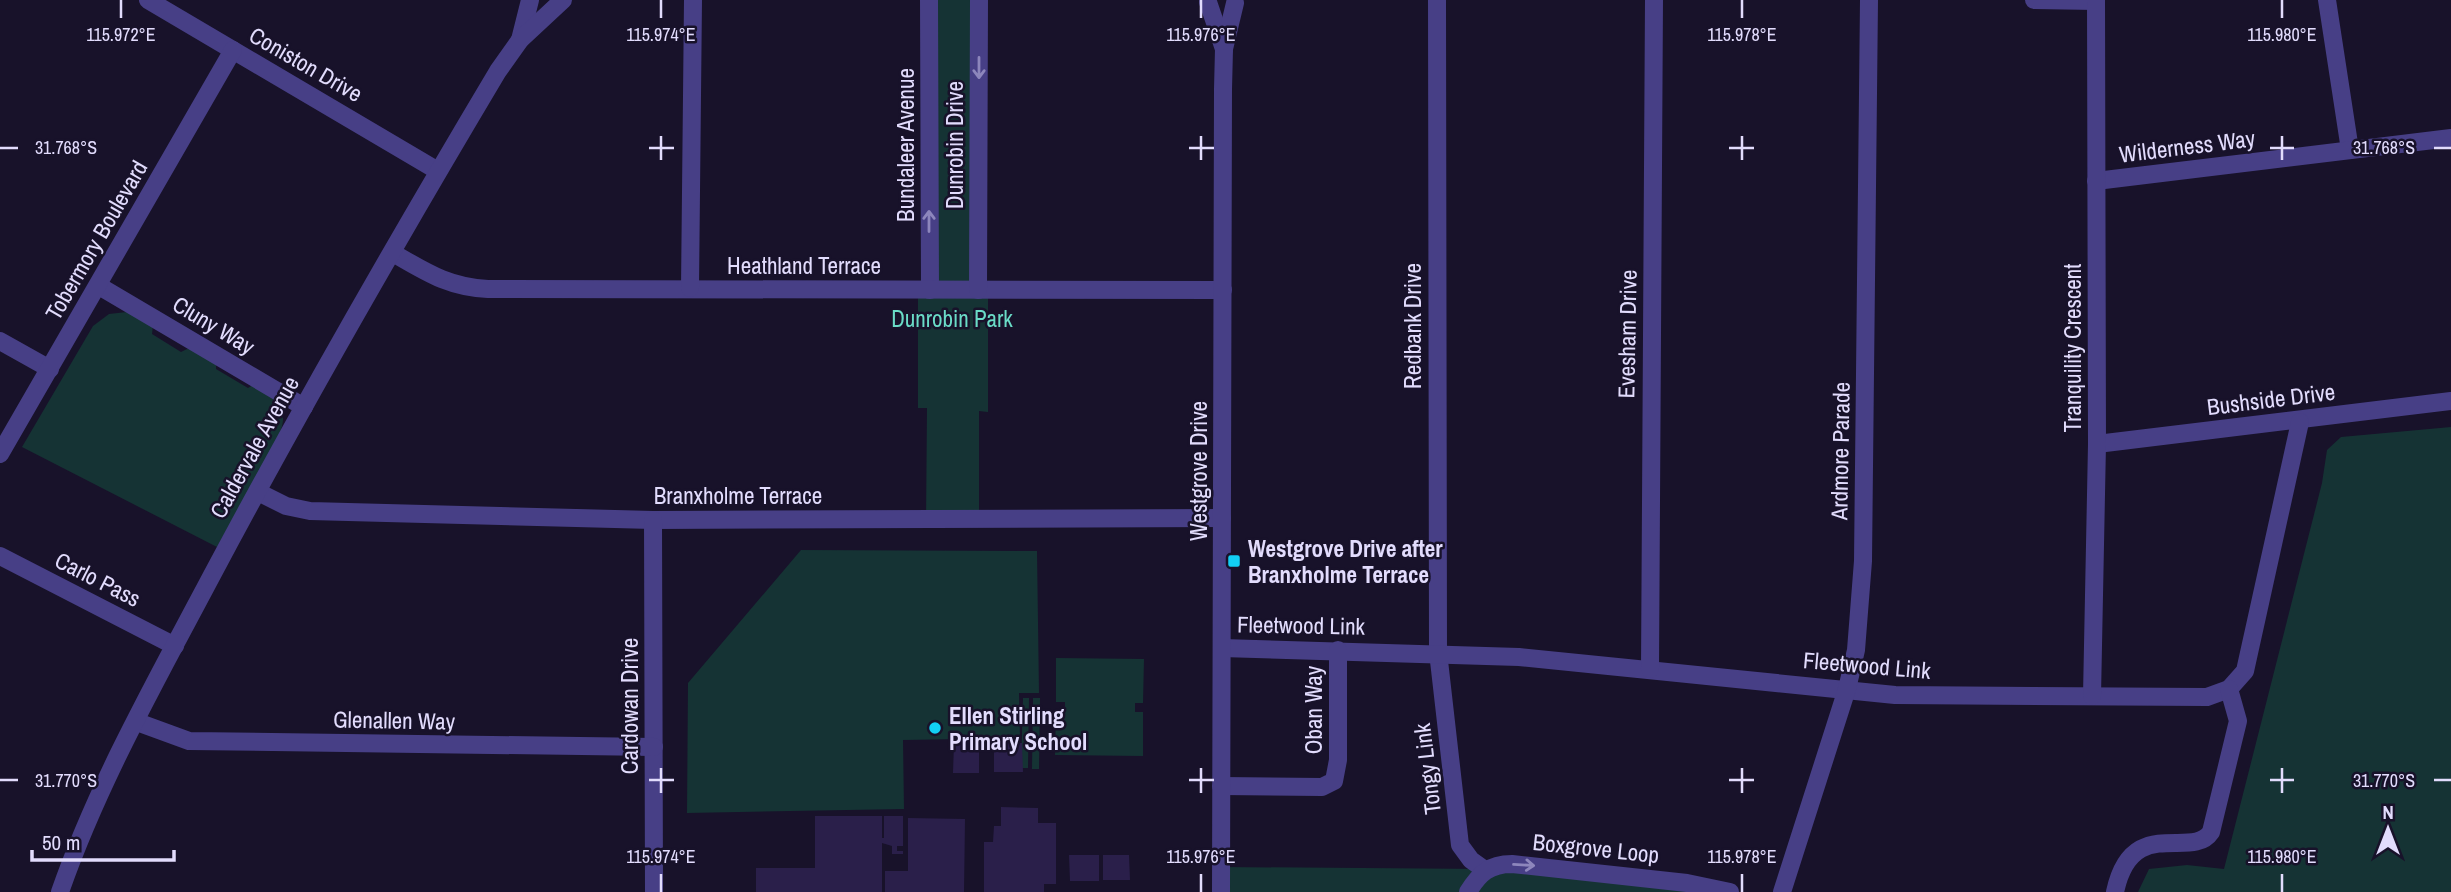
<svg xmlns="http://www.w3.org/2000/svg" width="2451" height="892" viewBox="0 0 2451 892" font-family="'Archivo Narrow',sans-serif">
  <rect width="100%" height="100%" fill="#18122a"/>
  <g fill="#153334">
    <polygon points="929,0 979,0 978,290 988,290 988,412 979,411 979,519 926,523 927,408 918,408 918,290 929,290"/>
    <path d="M127 312 153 325 152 334 181 352 191 347 216 361V369L248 388 253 385C280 401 291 409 277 440L217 547 22 447 93 326 109 314Z"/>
    <polygon points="2451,427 2451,892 2138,892 2149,869 2187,865 2224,869 2322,483 2327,450 2341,437"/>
    <polygon points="801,550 1037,551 1039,693 1019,693 1020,738 903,740 904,809 687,813 688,683"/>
    <polygon points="1056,658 1144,659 1143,703 1135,703 1135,712 1143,712 1143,756 1055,755 1056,711 1065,711 1065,702 1056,702"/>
    <polygon points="1023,698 1029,698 1028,768 1021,768"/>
    <polygon points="1033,698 1040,698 1039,769 1032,769"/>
    <polygon points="1499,864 1730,892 1220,892 1221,867 1484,869"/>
  </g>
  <g fill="#2a1f4a">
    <polygon points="954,743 979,743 979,773 953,773"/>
    <polygon points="994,743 1022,743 1023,772 994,772"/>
    <polygon points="1001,807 1038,808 1038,823 1056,823 1056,884 1044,884 1044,892 984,892 984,842 993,842 994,826 1001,826"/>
    <polygon points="815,816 882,816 882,838 884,838 884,816 903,816 903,846 897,846 897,851 903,851 903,854 892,854 892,846 882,843 882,892 756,892 756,868 815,868"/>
    <polygon points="908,818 965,819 964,892 885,892 885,871 908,871"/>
    <polygon points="1069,855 1099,855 1099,881 1070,881"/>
    <polygon points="1103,855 1129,855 1130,880 1103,880"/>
  </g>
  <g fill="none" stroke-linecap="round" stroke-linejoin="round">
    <g stroke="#473f86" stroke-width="18">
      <polyline points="148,0 438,171"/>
      <polyline points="929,0 930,290"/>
      <polyline points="1437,0 1438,652 1460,845 1471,860 1485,870"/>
      <polyline points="2034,0 2096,1"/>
      <polyline points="2327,0 2350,150"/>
      <polyline points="1208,2 1224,49"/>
      <polyline points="520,40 530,0"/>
      <polyline points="2096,181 2451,138"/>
      <path d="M393 253C426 272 448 287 488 289L1223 290"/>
      <polyline points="99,286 304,407"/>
      <polyline points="690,288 693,0"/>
      <polyline points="978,290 979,0"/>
      <polyline points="0,341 50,369"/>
      <polyline points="2097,444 2451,401"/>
      <polyline points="0,454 233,50"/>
      <polyline points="258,492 286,506 310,511 653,520 1222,518"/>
      <polyline points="653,520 654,892"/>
      <polyline points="0,556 175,646"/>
      <polyline points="1222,648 1519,657 1895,695 2207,697 2229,689 2245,671 2300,422"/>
      <polyline points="1650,669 1654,0"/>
      <polyline points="2092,696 2097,444 2096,0"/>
      <polyline points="137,722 189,741 654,747"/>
      <polyline points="1221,786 1322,787 1334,781 1338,760 1338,650"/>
      <path d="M60 892C98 783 157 679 211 577 302 406 399 237 498 71L520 40 563 0"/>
      <polyline points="1221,892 1223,89 1224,49 1235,3"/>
      <path d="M1468 892C1479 874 1489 864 1512 864L1687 883 1730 892"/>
      <polyline points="1782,892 1847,689 1856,650 1863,561 1869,0"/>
      <path d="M2115 892C2132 813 2192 861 2211 832L2238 721 2229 689"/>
    </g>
  </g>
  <defs><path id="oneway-shaft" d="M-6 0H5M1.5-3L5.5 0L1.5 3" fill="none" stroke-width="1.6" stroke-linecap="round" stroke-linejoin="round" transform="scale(1.75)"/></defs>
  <g stroke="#8d86bc">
    <use href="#oneway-shaft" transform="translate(979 68) rotate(90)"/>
    <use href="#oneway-shaft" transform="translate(929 221) rotate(-90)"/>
    <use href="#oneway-shaft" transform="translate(1524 865) rotate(3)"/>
  </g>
  <path fill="none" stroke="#e2dcfd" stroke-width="2.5" d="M121 0V18M661 0V18M1201 0V18M1742 0V18M2282 0V18M661 136V160M1201 136V160M1742 136V160M2282 136V160M0 148H18M649 148H674M1189 148H1214M1729 148H1754M2270 148H2294M2434 148H2451M661 768V793M1201 768V793M1742 768V793M2282 768V793M0 780H18M649 780H674M1189 780H1214M1729 780H1754M2270 780H2294M2434 780H2451M661 874V892M1201 874V892M1742 874V892M2282 874V892"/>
  <g fill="#12cff4" stroke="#18122a" stroke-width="2.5">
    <rect x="1227" y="554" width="14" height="14" rx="3.5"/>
    <circle cx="935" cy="728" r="7"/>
  </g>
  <g text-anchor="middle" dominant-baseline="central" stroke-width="5" stroke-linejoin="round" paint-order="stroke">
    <g font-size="23" fill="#e2dcfd" stroke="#18122a">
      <text transform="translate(306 64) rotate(30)">Coniston Drive</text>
      <text transform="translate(905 145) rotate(-90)">Bundaleer Avenue</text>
      <text transform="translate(954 145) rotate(-90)">Dunrobin Drive</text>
      <text transform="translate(2187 146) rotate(-7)">Wilderness Way</text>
      <text transform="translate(96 240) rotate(-60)">Tobermory Boulevard</text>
      <text x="804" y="265">Heathland Terrace</text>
      <text transform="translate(214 325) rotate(31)">Cluny Way</text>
      <text transform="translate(1412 326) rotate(-90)">Redbank Drive</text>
      <text transform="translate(1627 334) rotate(-89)">Evesham Drive</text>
      <text transform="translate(2072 348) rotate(-90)">Tranquility Crescent</text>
      <text transform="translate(2271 399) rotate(-7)">Bushside Drive</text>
      <text transform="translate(254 447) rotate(-61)">Caldervale Avenue</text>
      <text transform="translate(1840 451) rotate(-89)">Ardmore Parade</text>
      <text transform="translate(1198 471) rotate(-90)">Westgrove Drive</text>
      <text x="738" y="495">Branxholme Terrace</text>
      <text transform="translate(98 579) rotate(27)">Carlo Pass</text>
      <text transform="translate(1301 625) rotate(1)">Fleetwood Link</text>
      <text transform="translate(1867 665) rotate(5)">Fleetwood Link</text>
      <text transform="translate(629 706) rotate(-90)">Cardowan Drive</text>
      <text transform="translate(1313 710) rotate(-90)">Oban Way</text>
      <text transform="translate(394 720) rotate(1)">Glenallen Way</text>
      <text transform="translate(1427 769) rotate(-97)">Tongy Link</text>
      <text transform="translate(1596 848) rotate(6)">Boxgrove Loop</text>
    </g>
    <g font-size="23" fill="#6adcc7" stroke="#18122a">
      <text x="952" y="318">Dunrobin Park</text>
    </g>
    <g font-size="23" font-weight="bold" fill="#e2dcfd" stroke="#18122a" text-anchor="start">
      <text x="1248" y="548">Westgrove Drive after<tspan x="1248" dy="26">Branxholme Terrace</tspan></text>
      <text x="949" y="715">Ellen Stirling<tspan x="949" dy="26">Primary School</tspan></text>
    </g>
  </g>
  <g font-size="18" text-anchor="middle" fill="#e2dcfd" stroke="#18122a" stroke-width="5" stroke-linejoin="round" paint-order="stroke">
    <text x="121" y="41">115.972°E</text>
    <text x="661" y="41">115.974°E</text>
    <text x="1201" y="41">115.976°E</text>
    <text x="1742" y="41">115.978°E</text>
    <text x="2282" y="41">115.980°E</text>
    <text x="66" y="154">31.768°S</text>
    <text x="2384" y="154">31.768°S</text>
    <text x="66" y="787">31.770°S</text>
    <text x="2384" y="787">31.770°S</text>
    <text x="661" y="863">115.974°E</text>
    <text x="1201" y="863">115.976°E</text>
    <text x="1742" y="863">115.978°E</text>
    <text x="2282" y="863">115.980°E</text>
  </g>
  <g transform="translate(2388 829)" stroke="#18122a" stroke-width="5" paint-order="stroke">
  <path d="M0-5L12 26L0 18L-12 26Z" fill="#e2dcfd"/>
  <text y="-10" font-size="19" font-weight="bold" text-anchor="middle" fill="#e2dcfd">N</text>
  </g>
  <path d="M32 850v10h142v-10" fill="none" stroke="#e2dcfd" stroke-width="3.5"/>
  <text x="42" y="850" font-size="21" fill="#e2dcfd" stroke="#18122a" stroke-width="5" paint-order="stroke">50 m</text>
</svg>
